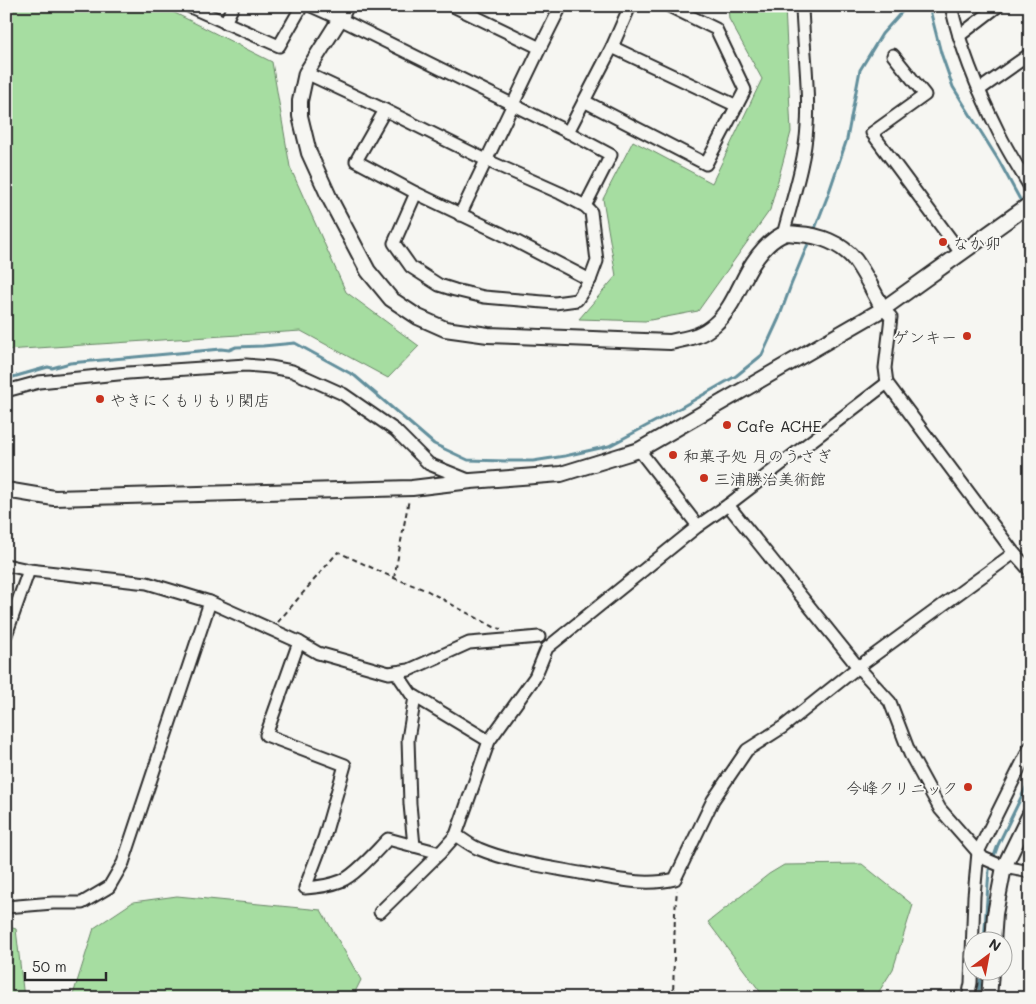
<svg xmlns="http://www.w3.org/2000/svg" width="1036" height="1004" viewBox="0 0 1036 1004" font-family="Mali,'Klee One',sans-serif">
  <rect width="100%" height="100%" fill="#f6f6f2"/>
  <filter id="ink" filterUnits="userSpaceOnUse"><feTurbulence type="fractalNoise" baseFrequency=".02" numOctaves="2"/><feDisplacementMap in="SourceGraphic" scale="10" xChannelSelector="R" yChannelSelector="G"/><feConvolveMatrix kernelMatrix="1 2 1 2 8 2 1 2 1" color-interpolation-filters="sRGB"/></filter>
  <g filter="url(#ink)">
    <g fill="#a6dda1" stroke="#688466">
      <polygon points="6,6 161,6 272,62 290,167 346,292 419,346 388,378 301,331 6,350"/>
      <polygon points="728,6 785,6 791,132 770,210 698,311 645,321 579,319 616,276 603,199 633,141 712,183 762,79 729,19"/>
      <polygon points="862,864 913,905 893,969 875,998 765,998 708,922 769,874 784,865"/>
      <polygon points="177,896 321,910 361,980 352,998 72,998 94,928 133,902"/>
      <polygon points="6,926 16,929 24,998 6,998"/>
    </g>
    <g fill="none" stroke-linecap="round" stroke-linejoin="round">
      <g stroke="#628f9c" stroke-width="3">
        <polyline points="929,6 941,53 953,87 999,161 1023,205"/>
        <polyline points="1025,211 1030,225"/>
        <polyline points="814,231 828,195 847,139 860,70 882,34 907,6"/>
        <polyline points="6,379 48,367 52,368 70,363 221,349 229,350 236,347 263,346 295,343 355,376 434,444 468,460 506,461 533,461 565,456 609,446 680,408 736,376 762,355 779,318 791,285 810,239"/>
        <polyline points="993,859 998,845 1030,779"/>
        <polyline points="984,942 989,870 991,865"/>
        <polyline points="978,998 981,972"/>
      </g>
      <g stroke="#2b2b2b" stroke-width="15">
        <g id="minor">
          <polyline points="188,6 279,46 302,6"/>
          <polyline points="311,6 340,19 568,132 611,155 585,206"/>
          <polyline points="453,6 540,48"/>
          <path d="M951 6C961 50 979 93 999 133 1008 152 1020 170 1030 187"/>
          <polyline points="225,23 233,6"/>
          <polyline points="959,36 998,6"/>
          <polyline points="612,47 737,106"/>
          <polyline points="893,55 925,95 872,133 961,253"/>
          <polyline points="306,73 385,110 486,160 560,193 585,206 591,212 597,261 590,280 577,300 555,303 484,297 455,290 439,285 411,267 394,243 416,193"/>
          <polyline points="979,90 1030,54"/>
          <polyline points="584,101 706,164 745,90 716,29 669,6"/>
          <polyline points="385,110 356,161 416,193 500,233 590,280"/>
          <polyline points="568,132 612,47 630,6"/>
          <polyline points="460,215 540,48 561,6"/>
          <path d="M783 235C792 200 805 163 807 126 810 86 803 46 802 6"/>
          <polyline points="883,309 891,317 885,368 887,383 1014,553 1030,571"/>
          <polyline points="6,391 39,382 128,373 246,365 270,367 292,371 343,394 395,430 429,464 471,481"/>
          <polyline points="639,450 698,526"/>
          <polyline points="728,505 858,667 890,702 910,754 940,809 983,858 1004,867 1030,872"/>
          <polyline points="6,565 29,570 147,583 210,602 299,642 318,653 389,673 409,670 469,643 539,637"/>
          <polyline points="6,635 29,570"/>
          <path d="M299 642 266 735 345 765 324 838 305 888C317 887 329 886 341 881 356 875 376 851 388 839L440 853 456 835 489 741 535 677 547 648 698 526 728 505 887 383"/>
          <polyline points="396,672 411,694 489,741"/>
          <path d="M456 835C464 840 471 846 479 849 510 862 548 867 580 873 612 878 644 887 675 879L713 800 747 750 783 727 858 667 1014 553"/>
          <polyline points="414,846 410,804 408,739 415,697"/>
          <polyline points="6,907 53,903 82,903 109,887 123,863 210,602"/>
          <polyline points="380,912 440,853"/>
          <polyline points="968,998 971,983 974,896 978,852 1030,747"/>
        </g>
      </g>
      <g stroke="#2b2b2b" stroke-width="18">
        <g id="tertiary">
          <path d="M346 6 340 19 306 73 300 101V116L309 153 330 199 368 271 391 299 418 317 445 329 488 335 670 342C688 338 701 337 715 324 733 308 740 283 753 263 761 251 772 237 787 233 790 233 795 234 798 234 819 235 841 243 855 260 866 275 874 293 883 309"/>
          <polyline points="6,490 54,498 412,488 471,481 561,474 639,450 883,309 1030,204"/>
          <polyline points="993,942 995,914 1004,867 1030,814"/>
          <polyline points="989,998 991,972"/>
        </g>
      </g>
      <g stroke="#2b2b2b" stroke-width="2" stroke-dasharray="5 4" stroke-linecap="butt">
        <polyline points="394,578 409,499"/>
        <polyline points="278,622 338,552 394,578 428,591 458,608 494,627 501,629"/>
        <polyline points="673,998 675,912 677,890"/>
      </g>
      <use href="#minor" stroke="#f6f6f2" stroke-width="11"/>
      <use href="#tertiary" stroke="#f6f6f2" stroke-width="14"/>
    </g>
  </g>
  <g fill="#c8321e" stroke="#f6f6f2" stroke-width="2">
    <circle cx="943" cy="242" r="5"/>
    <circle cx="967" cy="336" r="5"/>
    <circle cx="100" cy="399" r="5"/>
    <circle cx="727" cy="425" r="5"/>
    <circle cx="673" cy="455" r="5"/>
    <circle cx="704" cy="478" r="5"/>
    <circle cx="968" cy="787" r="5"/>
  </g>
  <g text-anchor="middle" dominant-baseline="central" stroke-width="4" stroke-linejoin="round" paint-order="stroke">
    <g font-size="16" fill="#2b2b2b" stroke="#f6f6f2" text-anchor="start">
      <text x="953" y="242">なか卯</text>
      <text x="957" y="336" text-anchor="end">ゲンキー</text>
      <text x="110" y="399">やきにくもりもり関店</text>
      <text x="737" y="425">Cafe ACHE</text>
      <text x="683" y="455">和菓子処 月のうさぎ</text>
      <text x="714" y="478">三浦勝治美術館</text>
      <text x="958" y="787" text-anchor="end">今峰クリニック</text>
    </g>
  </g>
  <rect width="1036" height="1004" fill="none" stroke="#f6f6f2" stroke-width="25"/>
  <rect x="12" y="12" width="1011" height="979" fill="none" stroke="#2b2b2b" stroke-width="2" filter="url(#ink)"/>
  <g transform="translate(988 956) rotate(32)"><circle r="24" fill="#f6f6f2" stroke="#a5a5a2"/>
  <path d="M0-4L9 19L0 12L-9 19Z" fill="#c8321e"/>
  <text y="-8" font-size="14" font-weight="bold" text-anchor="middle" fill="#2b2b2b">N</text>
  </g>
  <path d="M25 972v8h81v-8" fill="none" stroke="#2b2b2b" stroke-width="2.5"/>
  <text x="32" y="972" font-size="15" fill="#2b2b2b" stroke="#f6f6f2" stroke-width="4" paint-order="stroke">50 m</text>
</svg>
